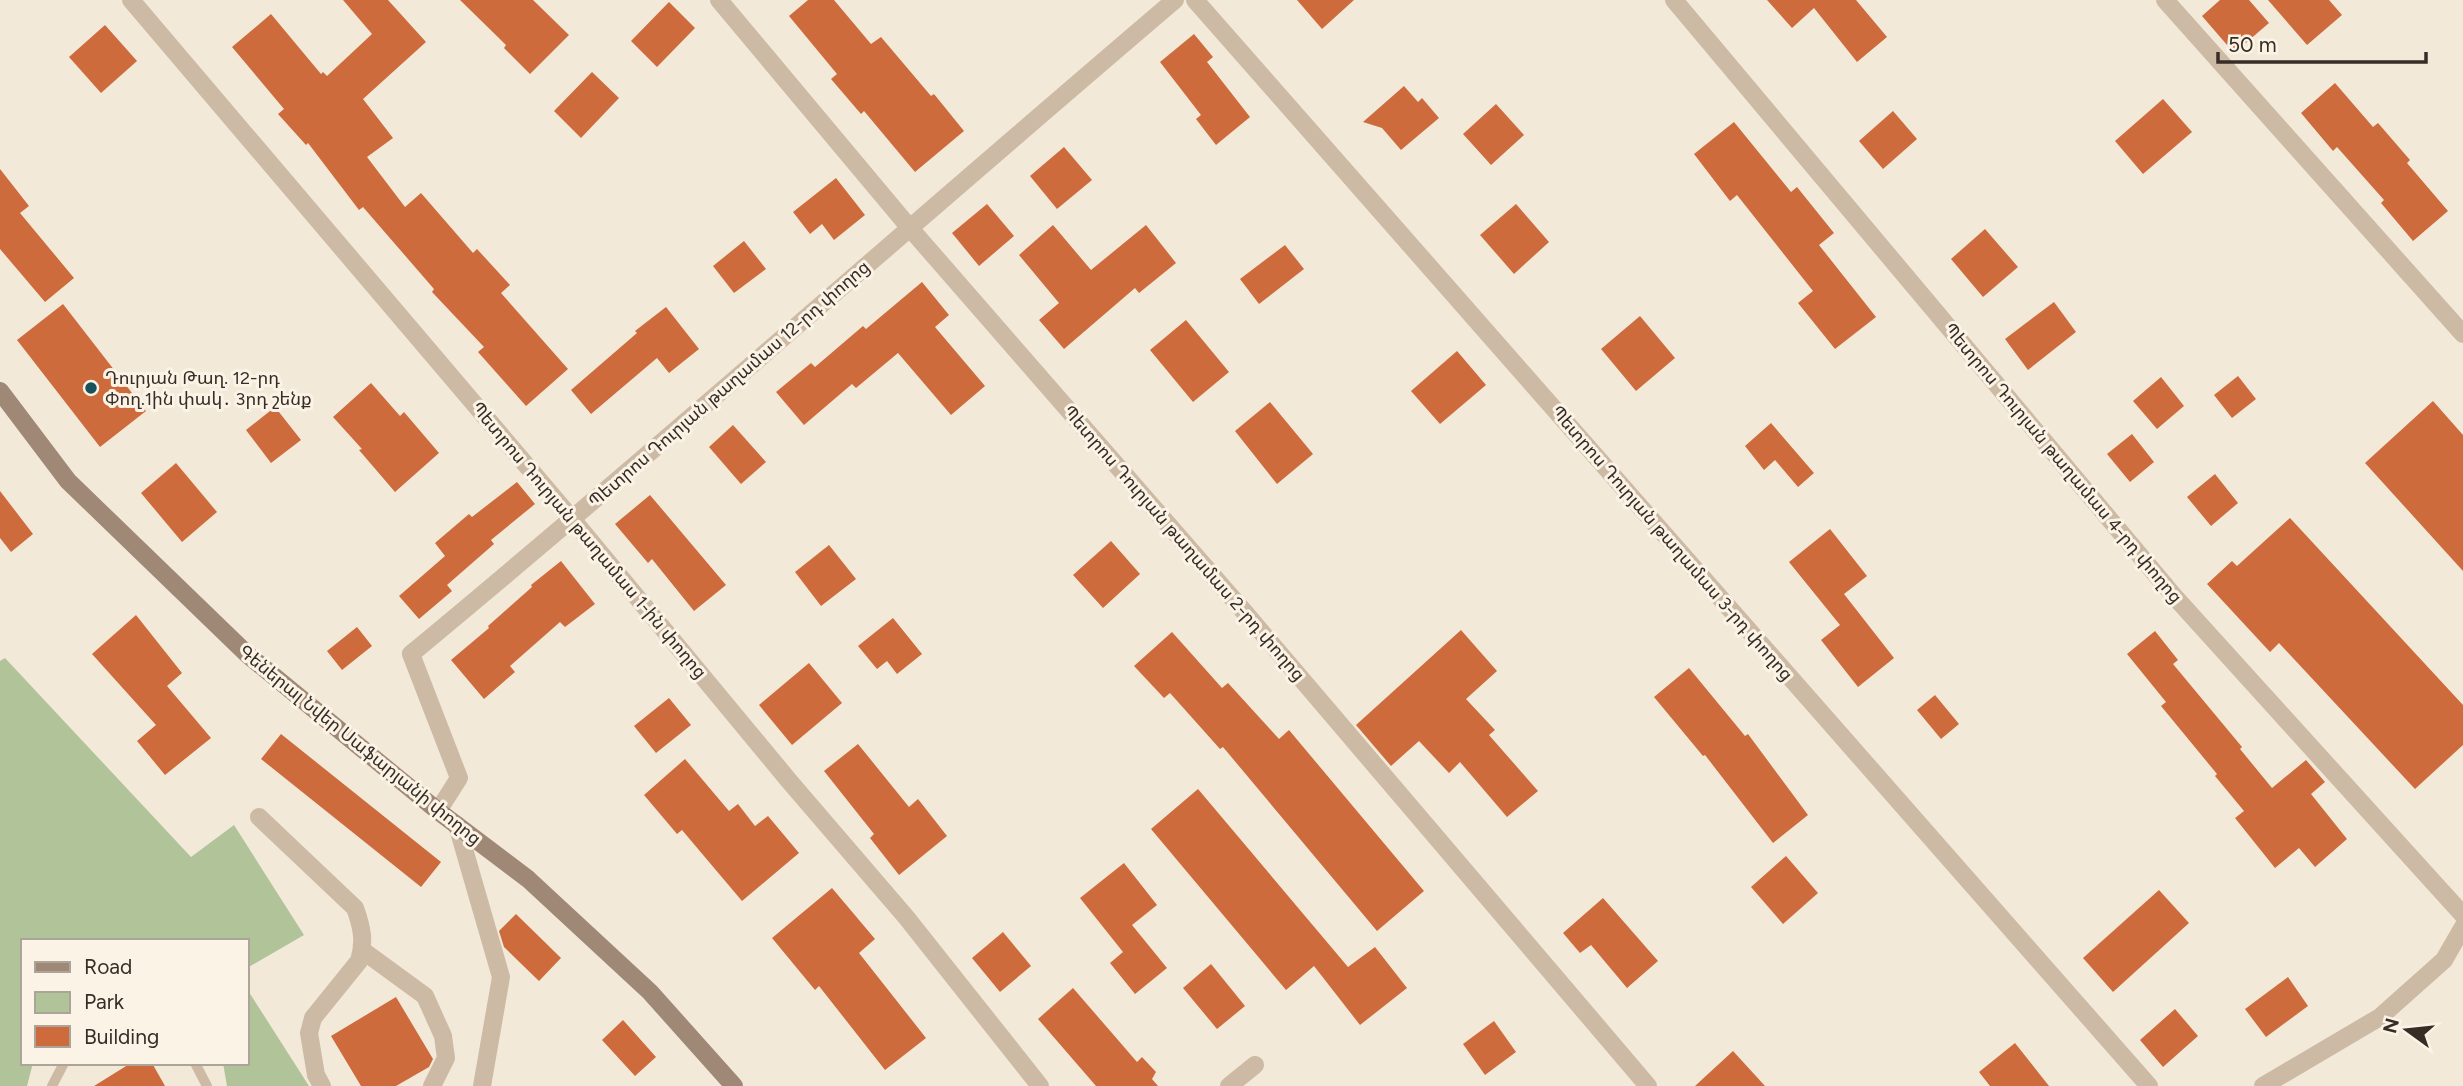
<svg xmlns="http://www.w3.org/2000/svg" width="2463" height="1086" viewBox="0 0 2463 1086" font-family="Figtree,'Noto Sans Armenian',sans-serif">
  <rect width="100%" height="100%" fill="#f3e9d9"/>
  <g fill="#b1c398">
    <polygon points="5,658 191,857 234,825 304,935 247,968 247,941 23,941 23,1063 33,1063 27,1086 0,1086 0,661"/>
    <polygon points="247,989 309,1086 227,1086 223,1063 247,1063"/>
  </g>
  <g fill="#ce6b3c">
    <polygon points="343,0 388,0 426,42 363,99 393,138 367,157 405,207 421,193 473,253 477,249 510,285 501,293 568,369 526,406 478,352 484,347 432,292 434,289 363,207 359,210 308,143 306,145 278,114 284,109 232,47 271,14 321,74 323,72 327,76 372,34"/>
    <polygon points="460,0 533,0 569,35 530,74 504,48 506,45"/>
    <polygon points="808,0 834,0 871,44 881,37 931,96 934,94 964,131 915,172 864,111 861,114 831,79 837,74 789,16"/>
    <polygon points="1297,0 1354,0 1322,29"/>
    <polygon points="1767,0 1856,0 1887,37 1857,62 1814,8 1792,28"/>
    <polygon points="2220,0 2249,0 2269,23 2234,53 2202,16"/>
    <polygon points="2268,0 2329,0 2342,15 2307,45"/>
    <polygon points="669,2 695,28 657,67 631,41"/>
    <polygon points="105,25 137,61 101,93 69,57"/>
    <polygon points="1194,34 1213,57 1207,62 1250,117 1216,145 1196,119 1201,115 1160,62"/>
    <polygon points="592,72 619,98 581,138 554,111"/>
    <polygon points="2335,83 2373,127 2378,123 2410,160 2407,163 2448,211 2413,241 2381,203 2384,200 2337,147 2333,151 2301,113"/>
    <polygon points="1404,86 1418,102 1422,98 1439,118 1401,150 1382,128 1363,122"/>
    <polygon points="2163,99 2192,132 2143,174 2115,141"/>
    <polygon points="1496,104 1524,135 1491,165 1463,134"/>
    <polygon points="1893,111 1917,139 1883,169 1859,141"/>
    <polygon points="1734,122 1791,192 1797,187 1834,233 1819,245 1876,317 1835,349 1798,303 1813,291 1737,195 1730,201 1694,154"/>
    <polygon points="1064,147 1092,180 1057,209 1030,176"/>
    <polygon points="0,169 29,206 20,213 74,278 45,302 0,249"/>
    <polygon points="836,178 865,215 834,240 822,224 810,234 793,212"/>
    <polygon points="987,204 1014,236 979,266 952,233"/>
    <polygon points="1516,204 1549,242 1514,274 1480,235"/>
    <polygon points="1053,225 1091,270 1146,225 1176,263 1139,293 1135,288 1064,349 1039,320 1059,303 1019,255"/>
    <polygon points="1985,229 2018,267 1983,297 1951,259"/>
    <polygon points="744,241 766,269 734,293 713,266"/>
    <polygon points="1285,245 1304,269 1259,304 1240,279"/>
    <polygon points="922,282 949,315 935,327 985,386 951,415 898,353 856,388 852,384 804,425 776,392 811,363 815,367 863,326 866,329"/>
    <polygon points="2054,302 2076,332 2028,370 2005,339"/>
    <polygon points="63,304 146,411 100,447 17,340"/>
    <polygon points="666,307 699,349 669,373 657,358 591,414 571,390 637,333 635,331"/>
    <polygon points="1640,316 1675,358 1636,391 1601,349"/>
    <polygon points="1186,320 1229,372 1193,402 1150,350"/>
    <polygon points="1457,351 1486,385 1440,424 1411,391"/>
    <polygon points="2238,376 2256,399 2232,418 2214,395"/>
    <polygon points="2161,377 2184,406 2157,429 2133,401"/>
    <polygon points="371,383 400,416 404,412 439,453 395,492 359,450 362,449 333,417"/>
    <polygon points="2433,401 2463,435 2463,571 2365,463"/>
    <polygon points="1270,402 1313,454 1277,484 1235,431"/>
    <polygon points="275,407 301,440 271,463 246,430"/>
    <polygon points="1771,423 1814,473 1798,487 1775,460 1764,470 1745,446"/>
    <polygon points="733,425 766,462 741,484 709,447"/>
    <polygon points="2132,434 2154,462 2130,482 2107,454"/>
    <polygon points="176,463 217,512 182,542 141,493"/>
    <polygon points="2215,474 2238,503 2211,526 2187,497"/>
    <polygon points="517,482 535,504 491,540 494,544 447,585 452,591 419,619 399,596 445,556 435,543 469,514 472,517"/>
    <polygon points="0,491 33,534 11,552 0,538"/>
    <polygon points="650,495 726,585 694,611 652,559 648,563 615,524"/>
    <polygon points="2290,518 2463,705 2463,745 2415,789 2279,643 2270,652 2207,584 2232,561 2237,566"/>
    <polygon points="1830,529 1867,576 1844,594 1894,658 1858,687 1821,640 1840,625 1789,562"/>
    <polygon points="1111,541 1140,574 1103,608 1073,575"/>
    <polygon points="829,545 856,579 821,606 795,572"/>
    <polygon points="561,561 595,604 565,627 560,622 510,666 515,672 484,699 451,660 489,628 488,626 532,587 531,585"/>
    <polygon points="136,615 182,673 167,686 211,738 165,775 137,741 156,725 92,654"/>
    <polygon points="893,618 922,654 897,674 887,661 877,669 858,646"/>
    <polygon points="357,627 372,646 342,670 327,651"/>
    <polygon points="1461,630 1497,671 1466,699 1495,730 1489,735 1538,791 1507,817 1460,762 1449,773 1419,741 1391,766 1356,725"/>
    <polygon points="2155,631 2178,660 2173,664 2242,747 2240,749 2272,788 2306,760 2325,782 2311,794 2347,839 2315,867 2299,848 2275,868 2235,818 2244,811 2215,776 2217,774 2161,706 2166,702 2127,654"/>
    <polygon points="1172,632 1222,688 1228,683 1279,739 1289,730 1424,891 1377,931 1223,747 1220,749 1170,693 1164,698 1134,666"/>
    <polygon points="809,663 842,703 792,745 759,705"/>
    <polygon points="1689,668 1745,736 1748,734 1808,815 1773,843 1705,755 1703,756 1654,697"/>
    <polygon points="1935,695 1959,724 1941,739 1917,710"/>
    <polygon points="669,698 691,725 656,753 634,726"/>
    <polygon points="281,734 441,862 421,887 261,759"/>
    <polygon points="858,744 909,807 918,799 947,836 899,875 870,838 874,834 824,771"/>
    <polygon points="685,759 729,811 738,804 755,826 768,816 799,853 742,901 682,830 677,834 644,795"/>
    <polygon points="1198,789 1348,967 1375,947 1407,988 1360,1025 1314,966 1286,990 1151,829"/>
    <polygon points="1786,856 1818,893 1783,924 1751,887"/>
    <polygon points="1124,863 1157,905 1132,925 1167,968 1135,994 1110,963 1123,952 1080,898"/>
    <polygon points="832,888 875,939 859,953 926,1038 885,1070 819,986 815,990 772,938"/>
    <polygon points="2159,890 2189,923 2113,992 2083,958"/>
    <polygon points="1603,898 1658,961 1627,988 1591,945 1580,953 1563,933"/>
    <polygon points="516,914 561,958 539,981 504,947 499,931"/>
    <polygon points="1003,932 1031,966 1000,992 972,958"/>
    <polygon points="1211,964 1245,1006 1217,1029 1183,988"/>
    <polygon points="2288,977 2308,1006 2266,1037 2245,1009"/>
    <polygon points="1073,988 1137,1062 1142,1057 1156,1072 1152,1079 1158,1086 1096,1086 1038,1019"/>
    <polygon points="396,997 433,1059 429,1067 396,1086 361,1086 331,1036"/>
    <polygon points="2175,1009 2198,1036 2163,1067 2140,1040"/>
    <polygon points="623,1020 656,1057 635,1076 602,1040"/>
    <polygon points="1494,1021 1516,1052 1485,1075 1463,1044"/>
    <polygon points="2015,1043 2049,1086 1990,1086 1979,1072"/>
    <polygon points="1733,1051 1765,1086 1695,1086"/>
    <polygon points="131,1063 152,1063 165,1086 94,1086"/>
  </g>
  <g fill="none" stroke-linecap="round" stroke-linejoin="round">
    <g stroke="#ccbaa4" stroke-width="10">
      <polyline points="195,1063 207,1086"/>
      <polyline points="52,1086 64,1063"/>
    </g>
    <g stroke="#ccbaa4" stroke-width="18">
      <polyline points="131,0 573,520 790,782 906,917 1040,1086"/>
      <polyline points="719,0 909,227 1247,615 1648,1086"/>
      <polyline points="1195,0 2149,1086"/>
      <polyline points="1674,0 2174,596 2463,915"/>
      <polyline points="2165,0 2463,334"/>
      <path d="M438 811 459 778 411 654C669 440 920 217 1175 0"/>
      <path d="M259 817 355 908C362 927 365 942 359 961L313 1018 309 1033 316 1075 322 1086"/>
      <polyline points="457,825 501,977 482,1086"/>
      <polyline points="362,950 425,996 443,1036 446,1058 432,1086"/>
      <polyline points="1229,1086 1255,1065"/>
      <polyline points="2263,1086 2380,1017 2444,960 2463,927"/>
    </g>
    <polyline stroke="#a08876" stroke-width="18" points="0,391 68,481 248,655 438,811 528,879 650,992 734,1086"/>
  </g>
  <circle fill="#19525b" stroke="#fbf3e6" stroke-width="2.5" cx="91" cy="388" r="7"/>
  <g text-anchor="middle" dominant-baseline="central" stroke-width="6" stroke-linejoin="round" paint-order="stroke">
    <g font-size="18" fill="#372d26" stroke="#fbf3e6" text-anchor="start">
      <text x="105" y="378">Դուրյան Թաղ. 12-րդ<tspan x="105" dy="21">Փող.1ին փակ․ 3րդ շենք</tspan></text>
    </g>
    <g font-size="18" fill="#372d26" stroke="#fbf3e6">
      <text transform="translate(729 384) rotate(-41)">Պետրոս Դուրյան թաղամաս 12-րդ փողոց</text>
      <text transform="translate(2063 463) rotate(50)">Պետրոս Դուրյան թաղամաս 4-րդ փողոց</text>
      <text transform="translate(589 540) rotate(50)">Պետրոս Դուրյան թաղամաս 1-ին փողոց</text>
      <text transform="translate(1184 543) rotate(49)">Պետրոս Դուրյան թաղամաս 2-րդ փողոց</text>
      <text transform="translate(1672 543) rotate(49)">Պետրոս Դուրյան թաղամաս 3-րդ փողոց</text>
      <text transform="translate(360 745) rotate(39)">Գեներալ Նվեր Սաֆարյանի փողոց</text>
    </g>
  </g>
  <rect x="21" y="939" width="228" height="126" fill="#fbf3e6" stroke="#ada499" stroke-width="2"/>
  <rect x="35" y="962" width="35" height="10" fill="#a08876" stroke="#ada499" stroke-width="2"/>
  <text x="84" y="974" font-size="21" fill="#372d26">Road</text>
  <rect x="35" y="992" width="35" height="21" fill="#b1c398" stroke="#ada499" stroke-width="2"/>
  <text x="84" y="1009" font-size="21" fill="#372d26">Park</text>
  <rect x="35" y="1026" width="35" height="21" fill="#ce6b3c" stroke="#ada499" stroke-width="2"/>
  <text x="84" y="1044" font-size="21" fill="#372d26">Building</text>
  <g transform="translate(2407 1030) rotate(285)" stroke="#fbf3e6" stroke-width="5" paint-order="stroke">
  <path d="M0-5L12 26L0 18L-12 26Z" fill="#372d26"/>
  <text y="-10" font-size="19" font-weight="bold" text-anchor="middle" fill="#372d26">N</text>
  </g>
  <path d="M2218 52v10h208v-10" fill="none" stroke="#372d26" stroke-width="3.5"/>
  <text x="2228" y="52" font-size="21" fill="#372d26" stroke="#fbf3e6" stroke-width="5" paint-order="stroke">50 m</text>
</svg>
